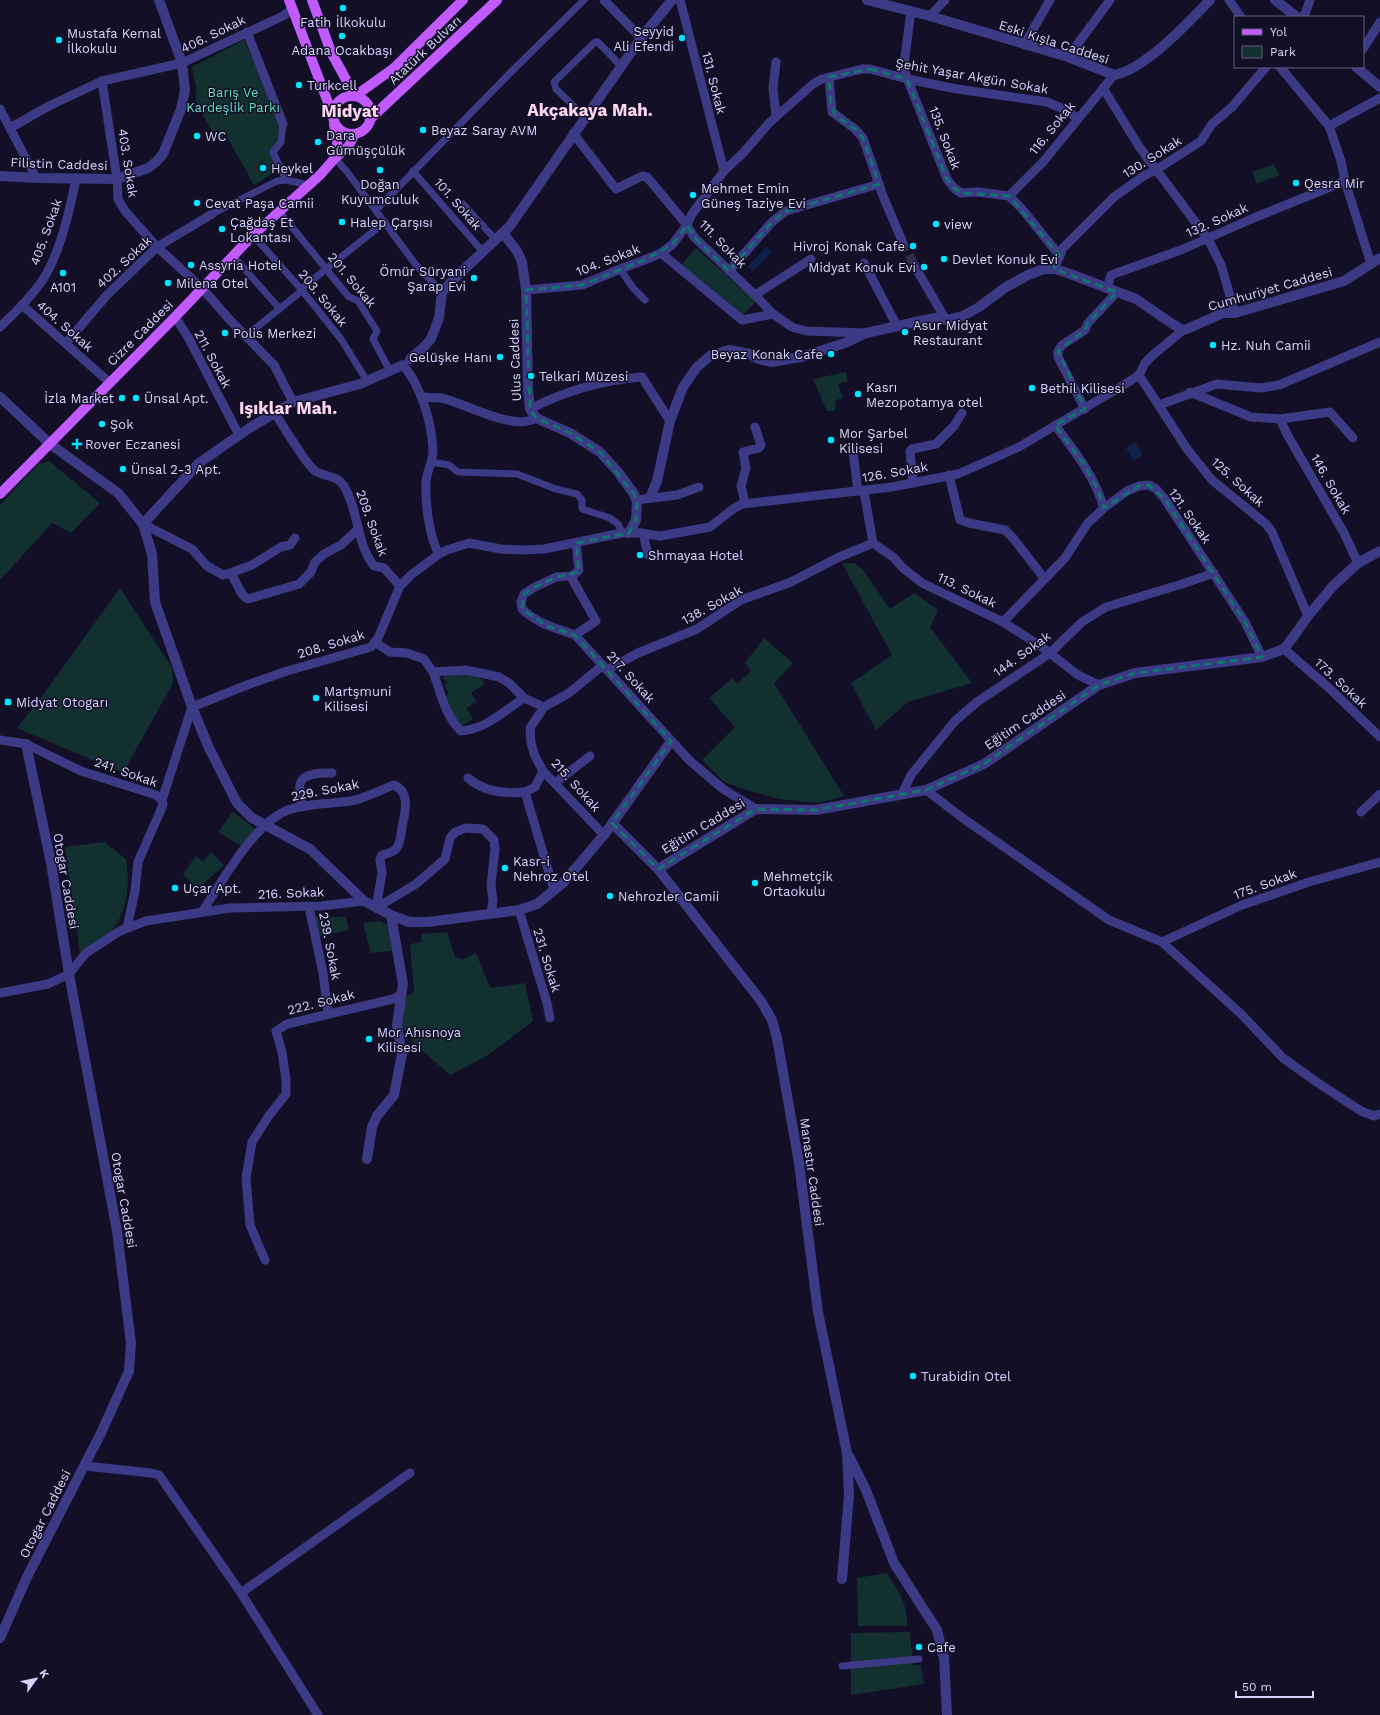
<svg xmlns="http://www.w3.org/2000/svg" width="1380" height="1715" viewBox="0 0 1380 1715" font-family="'Work Sans',sans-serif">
  <rect width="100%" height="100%" fill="#130f26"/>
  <g fill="#12302f">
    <polygon points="244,40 284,131 271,150 278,170 254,185 226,135 218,140 204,117 196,100 196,88 192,67"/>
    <polygon points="1274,164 1279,175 1257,184 1252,172"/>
    <polygon points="696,248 756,302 741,317 681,265"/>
    <polygon points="846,372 848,381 838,384 843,398 836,400 835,411 827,411 813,379"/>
    <polygon points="49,461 100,503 71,533 52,523 0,580 0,505 38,464"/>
    <polygon points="842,563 854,563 863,570 890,609 914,593 938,610 930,627 972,683 908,702 876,730 851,683 892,655"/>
    <polygon points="120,588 172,668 173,683 123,773 17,728 38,702"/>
    <polygon points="764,638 793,663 774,683 844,796 818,803 779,799 746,790 723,781 702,760 735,727 709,698 733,678 737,684 751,671 745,663"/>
    <path d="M462 672C473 674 479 674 485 684L471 693 477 702 466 708 473 719 462 726 451 714 445 697 449 694 444 685 447 683 443 677Z"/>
    <polygon points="233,812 255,829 241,846 218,832"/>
    <path d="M104 842 126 859C130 883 128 908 114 928 109 935 89 948 80 954L65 847Z"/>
    <polygon points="211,852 224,865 197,890 183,874 196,856 203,862"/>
    <polygon points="316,917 346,917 349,930 319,936"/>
    <polygon points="380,921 388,925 392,951 371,953 363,923"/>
    <polygon points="447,932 455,957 463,959 476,953 490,988 525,983 533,1021 487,1056 450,1075 413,1042 400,1023 404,998 414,992 410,944 422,942 421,934"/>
    <path d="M887 1573C898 1590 909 1606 907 1626H858L857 1578Z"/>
    <polygon points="910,1632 913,1665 921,1665 924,1684 851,1695 851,1633"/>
  </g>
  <g fill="#0c2248">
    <polygon points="766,247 772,252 753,271 748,266"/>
    <polygon points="1135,442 1143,455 1133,461 1126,448"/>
  </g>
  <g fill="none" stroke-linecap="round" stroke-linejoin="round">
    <polyline stroke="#312d47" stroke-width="9" stroke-dasharray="9 4.5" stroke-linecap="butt" points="903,243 914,265"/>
    <g stroke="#3d3a85" stroke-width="7">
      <polyline points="585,117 556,89 554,82 595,42 598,42 621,66"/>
      <polyline points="283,124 281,142 273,152 286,180"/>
      <polyline points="335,158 348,173 416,265 442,292"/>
      <polyline points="413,171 483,252"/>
      <polyline points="463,204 496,240"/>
      <polyline points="376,210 511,72 584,0"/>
      <polyline points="279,211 348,296 358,301 377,331 373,339 390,371"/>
      <polyline points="212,214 277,181 286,180 309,185"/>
      <polyline points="253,235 301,289 341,339 367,381"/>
      <polyline points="233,256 280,309"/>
      <polyline points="620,269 633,288 645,300"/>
      <polyline points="246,336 299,293 301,289 385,222"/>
      <polyline points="431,462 449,465 458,472 517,474 556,489 577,494 582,500 582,509 610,518 618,524 622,533"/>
      <polyline points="842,1666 919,1659"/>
    </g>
    <g stroke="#3d3a85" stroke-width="9">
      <polyline points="604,0 641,38"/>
      <polyline points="680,0 724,171"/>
      <polyline points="1229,0 1241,17"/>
      <polyline points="911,11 904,64 905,73 947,179 954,188 961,193 978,192 1009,196 1022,209 1060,256"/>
      <polyline points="930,16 945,0"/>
      <polyline points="1304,17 1310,0"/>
      <polyline points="247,32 283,124"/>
      <polyline points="1024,45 1050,0"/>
      <polyline points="1363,49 1380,22"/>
      <polyline points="1068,57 1110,0"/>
      <polyline points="776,62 773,88 776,116"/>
      <polyline points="1280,67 1329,126 1341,161 1345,181 1371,264"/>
      <polyline points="829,77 832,112 855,129 863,138 883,196 903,243"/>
      <polyline points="102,81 117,179 118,199 125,211 157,247 202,288 229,319 274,365 293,402"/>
      <polyline points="1103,88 1140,148 1208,239 1221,265 1235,313"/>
      <polyline points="0,109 36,178"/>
      <polyline points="1329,126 1380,98"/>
      <polyline points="10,128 49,106 102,81 182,63 283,16 292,9"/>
      <polyline points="573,133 616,189 642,176 647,177 687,225 694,237 755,295 773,314 792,327 806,331 866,333"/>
      <polyline points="1009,196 1043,162 1114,75"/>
      <polyline points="661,253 742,320 773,314"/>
      <polyline points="864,263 897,326"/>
      <polyline points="914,265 946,320"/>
      <polyline points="1054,269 1063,248 1114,197 1145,175 1156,170 1201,141 1212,124 1232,107 1266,67"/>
      <polyline points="729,271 772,222 786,211 879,184"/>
      <polyline points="1107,288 1111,275 1181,250 1256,217 1345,181"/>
      <polyline points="526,290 582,285 620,269 642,261 661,253 672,245 687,225 692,214 724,171 744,152 769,123 813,84 822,79 862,69 870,69 907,79 957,89 1047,102 1066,110 1077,118"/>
      <polyline points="755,295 811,259"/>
      <polyline points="22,305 109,382"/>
      <polyline points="175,317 188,337 239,435"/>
      <path d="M0 327C15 313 30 298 42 281 60 254 70 210 76 178"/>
      <polyline points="66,343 107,295 157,247 212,214"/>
      <path d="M403 365C421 386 432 423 433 451 433 461 427 471 426 481 425 501 429 537 439 554"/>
      <polyline points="1139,375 1187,449 1212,480 1266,524 1272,532 1308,616"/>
      <polyline points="1190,392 1251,417 1280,419 1330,412 1353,438"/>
      <path d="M422 397C428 398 435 397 441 398 466 403 513 432 536 418"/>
      <polyline points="1159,405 1217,384 1261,388 1279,385 1380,342"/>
      <path d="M530 409C565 391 603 380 642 377L670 421"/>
      <polyline points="1085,409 1058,357 1058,351 1062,345 1085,330 1088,323 1117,292"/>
      <path d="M275 413C283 426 305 463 315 471 325 477 337 475 344 486 359 511 356 543 374 566L384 568 400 586"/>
      <polyline points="1280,419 1288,436 1344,533 1358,563"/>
      <path d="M1055 425C1075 452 1094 475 1104 508"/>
      <polyline points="853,452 858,491"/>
      <polyline points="949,475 960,520 969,523 1005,530 1013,538 1044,578"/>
      <polyline points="913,483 910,451 912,449 936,444 954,426 962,413"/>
      <polyline points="864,491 873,543 893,557 903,568 922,583 1003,622 1042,647 1078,675 1099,685"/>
      <polyline points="636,500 677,495 699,487"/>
      <polyline points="745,503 741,486 746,468 743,452 759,448 761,445 755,427"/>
      <path d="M143 524 192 549 207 566 223 575 230 573C237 580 239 595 248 599L299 584 311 572 315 562 324 554 341 545 358 529"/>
      <polyline points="643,533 648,555"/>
      <polyline points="576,543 579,570 571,577 596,621 575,635 689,760 723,789 756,809"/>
      <polyline points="230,573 252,565 281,547 290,545 295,538"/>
      <path d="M571 576 556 577 533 588 524 594 521 602 522 609C539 625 554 627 575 635"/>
      <polyline points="1003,622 1065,558 1087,524 1104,508 1127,491 1139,486 1149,485 1156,489 1164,498 1245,622 1262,657"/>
      <polyline points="376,643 390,652 407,653 424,659 433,672 466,670 499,677 509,683 524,698 544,707"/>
      <polyline points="1284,649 1329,688 1380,737"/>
      <polyline points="603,665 569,693 544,707 530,728 531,743 535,756 543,771 604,835"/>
      <polyline points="607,670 638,653 697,629 741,600 791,582 837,558 873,543"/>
      <path d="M433 672C441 693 444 714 461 731 486 729 504 711 524 698"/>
      <polyline points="0,740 26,744 81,771 156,795 162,800 163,805 138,862 135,891 127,928"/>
      <polyline points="543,771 535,787 525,792 554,890"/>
      <path d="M468 778C484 792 505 794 525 792"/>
      <polyline points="555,783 590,756"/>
      <polyline points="926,790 964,819 1109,920 1162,942 1241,1014 1283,1058 1318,1083 1361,1111 1374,1116 1380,1114"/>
      <polyline points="902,794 911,775 955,721 977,702 1050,653 1082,622 1106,607 1182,584 1214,573"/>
      <polyline points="162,800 192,707 247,685 287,671 371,647 378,638 400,586 411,575 439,554 447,550 469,543 501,549 522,550 544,549 622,533 640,533 660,536 710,527 733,509 742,504 892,487 958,474 1019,447 1127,383 1139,375 1145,363 1153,355 1183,330"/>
      <path d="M302 807C301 800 299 790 300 784 303 772 323 773 332 773"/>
      <polyline points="1361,812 1380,794"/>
      <polyline points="309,907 323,973 328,1013"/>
      <polyline points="376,908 416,884 445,859 450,838 455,832 466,828 483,829 494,840 495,849 491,885 493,900 491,914"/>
      <polyline points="519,910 547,1003 550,1018"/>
      <path d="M202 912C221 883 255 822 288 810 307 803 331 804 351 801 366 798 380 790 394 785 411 792 405 813 402 827 401 834 401 843 396 849 393 852 386 854 382 855L380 860 382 873 376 908"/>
      <polyline points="1162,942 1242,905 1309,882 1380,862"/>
      <polyline points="0,993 48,984 69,974 86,953 120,931 146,921 230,908 321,906 364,901"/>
      <polyline points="265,1260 250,1225 246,1178 252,1142 268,1117 286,1094 286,1080 282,1052 276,1031 287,1024 393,999 401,995"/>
      <polyline points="85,1466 151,1473 159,1475 241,1593 318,1715"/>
      <polyline points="241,1593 410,1473"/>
    </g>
    <g stroke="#3d3a85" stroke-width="10">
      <path d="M867 0 930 16 1068 57 1114 75C1143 71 1189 22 1210 0"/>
      <polyline points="1275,0 1297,17"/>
      <polyline points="1356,67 1380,87"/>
      <polyline points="0,176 36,178 117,179 148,168 156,162 163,154 181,109 185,90 182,63 159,0"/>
      <polyline points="503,233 517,251 522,262 526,290 528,389 530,409 536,418 570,433 600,452 618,472 634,494 637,502 636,520 629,533"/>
      <polyline points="410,359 423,348 431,339 439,318 442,292 456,277 510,226 641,38 672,0"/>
      <polyline points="0,397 50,444 118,493 143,524 152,554 155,602 192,707 209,748 237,803 252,818 310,849 364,901 391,915 409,922 428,922 519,910 537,904 563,883 604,835 671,741"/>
      <polyline points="650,498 657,481 670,421 683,387 697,367 710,356 729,350 750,354 758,359 771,362 801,357 845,343 866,333 934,318 946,320 963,316 979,307 1006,287 1028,275 1044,269 1054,269 1065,272 1136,299 1171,323 1183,330 1187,329 1223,313 1235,313 1344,281 1380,258"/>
      <polyline points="143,524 199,463 248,429 293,402 360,384 403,365"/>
      <polyline points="612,823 658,869 761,1001 772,1020 777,1038 799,1163 818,1312 847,1453 849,1495 842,1579"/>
      <polyline points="658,869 756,809 816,810 926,790 984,764 1099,685 1135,673 1262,657 1284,649 1294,636 1308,616 1333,586 1358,563 1380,551"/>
      <polyline points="367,1159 372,1127 377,1116 394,1095 402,1054 397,1025 403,984 391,915"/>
      <polyline points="849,1456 866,1490 894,1563 937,1630 944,1658 947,1715"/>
      <polyline points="0,1638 27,1577 101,1433 129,1371 131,1343 117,1231 69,974 51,863 26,744"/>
    </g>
    <g stroke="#c25bff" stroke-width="10">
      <polyline points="289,0 332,113"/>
      <polyline points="312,0 331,52 355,96 394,68 463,0"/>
      <circle cx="352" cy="115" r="19"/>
      <polyline points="370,119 497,0"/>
      <polyline points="334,124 338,148 335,158 348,147 355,134"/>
      <polyline points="0,494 175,317 253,235 320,175 335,158"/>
    </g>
  </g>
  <path fill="none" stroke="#0f766e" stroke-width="3" stroke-dasharray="8 5" stroke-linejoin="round" d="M870 69 907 79 947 179 954 188 961 193 1009 196 1060 256 1054 269 1117 292 1088 323 1085 330 1058 351 1085 409 1055 425 1084 464 1098 490 1104 508 1139 486 1149 485 1164 498 1245 622 1262 657 1135 673 1099 685 984 764 926 790 816 810 756 809 658 869 612 823 671 741 575 635 547 626 522 609 524 594 533 588 556 577 579 572 576 543 629 533 636 520 637 502 634 494 600 452 570 433 536 418 530 409 526 290 582 285 642 261 672 245 687 225 694 237 729 271 772 222 786 211 879 184 863 138 855 129 835 115 831 104 829 77Z"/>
  <g fill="#00e5ff" stroke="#130f26" stroke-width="1.5">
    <circle cx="343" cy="8" r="4"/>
    <circle cx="342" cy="36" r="4"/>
    <circle cx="682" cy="38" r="4"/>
    <circle cx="59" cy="40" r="4"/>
    <circle cx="299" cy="85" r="4"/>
    <circle cx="423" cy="130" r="4"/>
    <circle cx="197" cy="136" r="4"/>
    <circle cx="318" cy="142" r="4"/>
    <circle cx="263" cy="168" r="4"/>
    <circle cx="380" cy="170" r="4"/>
    <circle cx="1296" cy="183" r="4"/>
    <circle cx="693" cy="195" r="4"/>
    <circle cx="197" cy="203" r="4"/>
    <circle cx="342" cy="222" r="4"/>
    <circle cx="936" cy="224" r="4"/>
    <circle cx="222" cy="229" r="4"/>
    <circle cx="913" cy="246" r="4"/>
    <circle cx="944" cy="259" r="4"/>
    <circle cx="191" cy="265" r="4"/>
    <circle cx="924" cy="267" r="4"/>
    <circle cx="63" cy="273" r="4"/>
    <circle cx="474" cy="278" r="4"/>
    <circle cx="168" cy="283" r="4"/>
    <circle cx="905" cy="332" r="4"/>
    <circle cx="225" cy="333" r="4"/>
    <circle cx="1213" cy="345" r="4"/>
    <circle cx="831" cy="354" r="4"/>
    <circle cx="500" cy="357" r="4"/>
    <circle cx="531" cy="376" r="4"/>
    <circle cx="1032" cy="388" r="4"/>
    <circle cx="858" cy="394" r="4"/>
    <circle cx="122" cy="398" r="4"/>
    <circle cx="136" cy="398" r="4"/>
    <circle cx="102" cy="424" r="4"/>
    <circle cx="831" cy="440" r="4"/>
    <path d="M75 438h4v4h4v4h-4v4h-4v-4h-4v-4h4z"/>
    <circle cx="123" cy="469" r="4"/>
    <circle cx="640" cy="555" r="4"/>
    <circle cx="316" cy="698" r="4"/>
    <rect x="4" y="698" width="8" height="8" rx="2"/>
    <circle cx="505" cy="868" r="4"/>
    <circle cx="755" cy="883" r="4"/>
    <circle cx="175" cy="888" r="4"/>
    <circle cx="610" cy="896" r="4"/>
    <circle cx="369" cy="1039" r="4"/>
    <circle cx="913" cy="1376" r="4"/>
    <circle cx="919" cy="1647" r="4"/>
  </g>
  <g text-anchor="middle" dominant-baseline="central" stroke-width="3" stroke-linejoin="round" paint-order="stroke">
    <g font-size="13" fill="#d9d4ff" stroke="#130f26" text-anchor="start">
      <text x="343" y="22" text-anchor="middle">Fatih İlkokulu</text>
      <text x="674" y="31" text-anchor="end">Seyyid<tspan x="674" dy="15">Ali Efendi</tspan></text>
      <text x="67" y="33">Mustafa Kemal<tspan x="67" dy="15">İlkokulu</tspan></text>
      <text x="342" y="50" text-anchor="middle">Adana Ocakbaşı</text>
      <text x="307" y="85">Turkcell</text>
      <text x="431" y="130">Beyaz Saray AVM</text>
      <text x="326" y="135">Dara<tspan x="326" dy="15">Gümüşçülük</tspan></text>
      <text x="205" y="136">WC</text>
      <text x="271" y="168">Heykel</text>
      <text x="1304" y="183">Qesra Mir</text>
      <text x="380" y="184" text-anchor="middle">Doğan<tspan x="380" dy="15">Kuyumculuk</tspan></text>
      <text x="701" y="188">Mehmet Emin<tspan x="701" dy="15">Güneş Taziye Evi</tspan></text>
      <text x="205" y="203">Cevat Paşa Camii</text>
      <text x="230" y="222">Çağdaş Et<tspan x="230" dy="15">Lokantası</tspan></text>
      <text x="350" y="222">Halep Çarşısı</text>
      <text x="944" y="224">view</text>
      <text x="905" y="246" text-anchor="end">Hivroj Konak Cafe</text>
      <text x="952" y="259">Devlet Konuk Evi</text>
      <text x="199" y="265">Assyria Hotel</text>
      <text x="916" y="267" text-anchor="end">Midyat Konuk Evi</text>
      <text x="466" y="271" text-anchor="end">Ömür Süryani<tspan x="466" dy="15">Şarap Evi</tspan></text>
      <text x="176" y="283">Milena Otel</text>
      <text x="63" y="287" text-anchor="middle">A101</text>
      <text x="913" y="325">Asur Midyat<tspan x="913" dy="15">Restaurant</tspan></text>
      <text x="233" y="333">Polis Merkezi</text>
      <text x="1221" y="345">Hz. Nuh Camii</text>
      <text x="823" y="354" text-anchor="end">Beyaz Konak Cafe</text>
      <text x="492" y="357" text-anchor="end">Gelüşke Hanı</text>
      <text x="539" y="376">Telkari Müzesi</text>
      <text x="866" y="387">Kasrı<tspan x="866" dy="15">Mezopotamya otel</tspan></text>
      <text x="1040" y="388">Bethil Kilisesi</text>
      <text x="114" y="398" text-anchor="end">İzla Market</text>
      <text x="144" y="398">Ünsal Apt.</text>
      <text x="110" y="424">Şok</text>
      <text x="839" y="433">Mor Şarbel<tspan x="839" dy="15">Kilisesi</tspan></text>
      <text x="85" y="444">Rover Eczanesi</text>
      <text x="131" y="469">Ünsal 2-3 Apt.</text>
      <text x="648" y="555">Shmayaa Hotel</text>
      <text x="324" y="691">Martşmuni<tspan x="324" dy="15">Kilisesi</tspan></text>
      <text x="16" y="702">Midyat Otogarı</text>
      <text x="513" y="861">Kasr-i<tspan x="513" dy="15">Nehroz Otel</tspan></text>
      <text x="763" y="876">Mehmetçik<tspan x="763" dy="15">Ortaokulu</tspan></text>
      <text x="183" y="888">Uçar Apt.</text>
      <text x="618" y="896">Nehrozler Camii</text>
      <text x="377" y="1032">Mor Ahısnoya<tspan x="377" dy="15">Kilisesi</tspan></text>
      <text x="921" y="1376">Turabidin Otel</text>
      <text x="927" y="1647">Cafe</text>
    </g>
    <g font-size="13" fill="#d9d4ff" stroke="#130f26">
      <text transform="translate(213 34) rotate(-26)">406. Sokak</text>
      <text transform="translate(1054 42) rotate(18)">Eski Kışla Caddesi</text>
      <text transform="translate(425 50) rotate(-43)">Atatürk Bulvarı</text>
      <text transform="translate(972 76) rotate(10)">Şehit Yaşar Akgün Sokak</text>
      <text transform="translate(714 83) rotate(76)">131. Sokak</text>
      <text transform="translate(1052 128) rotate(-51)">116. Sokak</text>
      <text transform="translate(945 138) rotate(69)">135. Sokak</text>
      <text transform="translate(1152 157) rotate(-32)">130. Sokak</text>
      <text transform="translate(128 163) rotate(81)">403. Sokak</text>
      <text transform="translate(59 164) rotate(2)">Filistin Caddesi</text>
      <text transform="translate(458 204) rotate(49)">101. Sokak</text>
      <text transform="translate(1217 220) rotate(-24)">132. Sokak</text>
      <text transform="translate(46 232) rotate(-70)">405. Sokak</text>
      <text transform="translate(723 244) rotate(46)">111. Sokak</text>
      <text transform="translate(608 260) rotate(-21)">104. Sokak</text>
      <text transform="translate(124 262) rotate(-43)">402. Sokak</text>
      <text transform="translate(352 280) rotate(50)">201. Sokak</text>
      <text transform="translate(1270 289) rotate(-16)">Cumhuriyet Caddesi</text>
      <text transform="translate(323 298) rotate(51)">203. Sokak</text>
      <text transform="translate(65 326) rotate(41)">404. Sokak</text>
      <text transform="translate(140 333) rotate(-45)">Cizre Caddesi</text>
      <text transform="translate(213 359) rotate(62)">211. Sokak</text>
      <text transform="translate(515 360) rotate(-92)">Ulus Caddesi</text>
      <text transform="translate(895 472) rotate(-10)">126. Sokak</text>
      <text transform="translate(1238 482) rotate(42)">125. Sokak</text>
      <text transform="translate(1331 484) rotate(60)">146. Sokak</text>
      <text transform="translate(1190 516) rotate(55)">121. Sokak</text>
      <text transform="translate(372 523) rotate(70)">209. Sokak</text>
      <text transform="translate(967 590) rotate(26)">113. Sokak</text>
      <text transform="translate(712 605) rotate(-29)">138. Sokak</text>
      <text transform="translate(331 644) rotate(-17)">208. Sokak</text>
      <text transform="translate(1022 654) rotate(-36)">144. Sokak</text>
      <text transform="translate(631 677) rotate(48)">217. Sokak</text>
      <text transform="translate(1341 683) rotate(43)">173. Sokak</text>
      <text transform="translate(1025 720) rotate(-34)">Eğitim Caddesi</text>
      <text transform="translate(126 772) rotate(19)">241. Sokak</text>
      <text transform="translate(576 785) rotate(48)">215. Sokak</text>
      <text transform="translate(325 790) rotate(-11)">229. Sokak</text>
      <text transform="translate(703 826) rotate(-31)">Eğitim Caddesi</text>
      <text transform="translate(66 881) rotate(80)">Otogar Caddesi</text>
      <text transform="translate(1265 884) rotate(-20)">175. Sokak</text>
      <text transform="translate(291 893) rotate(-2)">216. Sokak</text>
      <text transform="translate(330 946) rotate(79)">239. Sokak</text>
      <text transform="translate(547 960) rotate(73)">231. Sokak</text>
      <text transform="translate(321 1002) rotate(-14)">222. Sokak</text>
      <text transform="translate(812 1172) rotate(82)">Manastır Caddesi</text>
      <text transform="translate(124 1200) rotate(80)">Otogar Caddesi</text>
      <text transform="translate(45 1514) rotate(-63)">Otogar Caddesi</text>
    </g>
    <g font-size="13" fill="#5fe0c0" stroke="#130f26">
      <text x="233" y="92">Barış Ve<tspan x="233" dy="15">Kardeşlik Parkı</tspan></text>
    </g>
    <g font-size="17" font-weight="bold" fill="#ffd6f0" stroke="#130f26">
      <text x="590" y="110">Akçakaya Mah.</text>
      <text x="350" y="111">Midyat</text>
      <text x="288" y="408">Işıklar Mah.</text>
    </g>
  </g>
  <rect x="1234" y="16" width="130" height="52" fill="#130f26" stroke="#625e7d"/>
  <rect x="1242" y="29" width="20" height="6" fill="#c25bff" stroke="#625e7d"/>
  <text x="1270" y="36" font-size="12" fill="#d9d4ff">Yol</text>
  <rect x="1242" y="46" width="20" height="12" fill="#12302f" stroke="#625e7d"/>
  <text x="1270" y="56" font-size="12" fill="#d9d4ff">Park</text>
  <g transform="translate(36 1679) rotate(57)" stroke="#130f26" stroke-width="3" paint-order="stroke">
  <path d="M0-3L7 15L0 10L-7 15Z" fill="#d9d4ff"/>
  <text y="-6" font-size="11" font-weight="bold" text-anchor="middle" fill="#d9d4ff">K</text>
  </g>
  <path d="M1236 1691v6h77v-6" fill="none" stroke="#d9d4ff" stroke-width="2"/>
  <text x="1242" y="1691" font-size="12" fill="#d9d4ff" stroke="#130f26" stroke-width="3" paint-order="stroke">50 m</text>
</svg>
